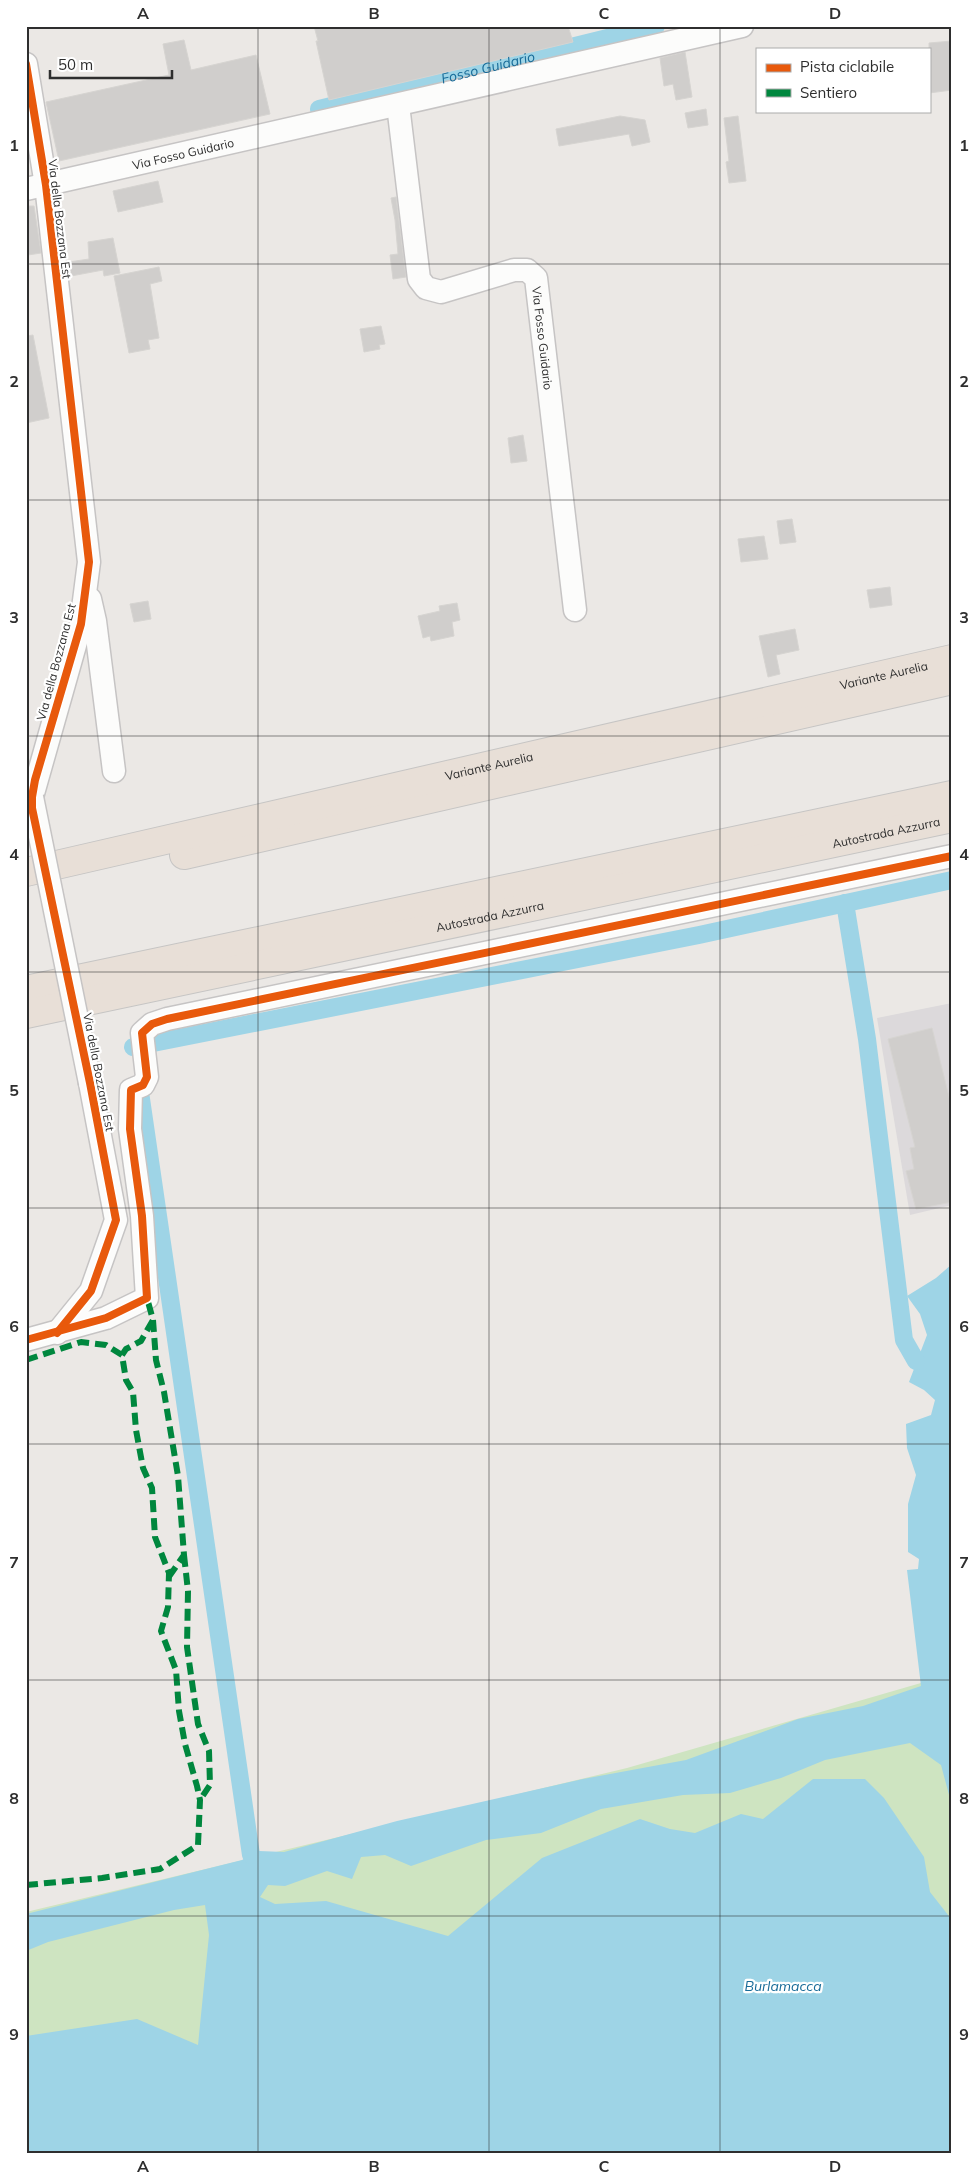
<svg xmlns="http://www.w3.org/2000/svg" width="978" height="2180" viewBox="0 0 978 2180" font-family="Mulish,sans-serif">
  <rect width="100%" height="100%" fill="#ebe8e5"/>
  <polygon fill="#dcd9db" points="952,1003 952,1205 910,1215 877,1018"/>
  <polygon fill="#cee4c1" points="952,1674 952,2154 26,2154 26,1912 627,1768"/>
  <polygon fill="#9ed4e6" points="952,1264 952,1806 941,1765 910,1743 825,1760 781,1778 730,1793 683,1795 601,1809 541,1833 486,1840 411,1866 385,1855 361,1857 352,1879 327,1871 285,1886 268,1885 260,1897 275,1904 326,1901 448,1936 542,1858 640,1819 670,1829 695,1833 741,1814 763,1819 813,1779 865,1779 884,1798 924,1857 930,1892 952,1920 952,2154 26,2154 26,2036 137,2019 198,2045 209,1935 205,1905 174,1910 48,1942 26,1951 26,1914 242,1860 259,1851 284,1852 397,1821 583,1779 686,1760 798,1719 863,1706 921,1686 907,1570 918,1569 919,1559 908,1552 908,1504 916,1475 907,1448 906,1424 931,1415 935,1400 924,1390 909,1382 927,1335 920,1314 907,1296 936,1278"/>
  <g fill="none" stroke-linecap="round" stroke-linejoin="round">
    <g stroke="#9ed4e6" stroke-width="18">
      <path id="s1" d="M319 109 656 26"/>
      <polyline points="845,903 867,1039 904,1340 916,1361"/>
      <polyline points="133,1047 699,935 952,880"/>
      <polyline points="139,1085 251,1855"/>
    </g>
  </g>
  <g fill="#d0cecc" stroke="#d6d4d1">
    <polygon points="314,26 568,26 573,42 329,100 316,41 318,41"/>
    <polygon points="184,40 191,70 256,55 270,114 59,161 46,102 169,75 163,44"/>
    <polygon points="952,41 952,90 929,93 929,43"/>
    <polygon points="685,52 692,97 676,100 673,84 664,86 660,58"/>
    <polygon points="706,109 708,125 688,128 685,113"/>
    <polygon points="620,116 645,120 650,142 632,146 629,134 559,146 556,129"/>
    <polygon points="738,116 746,181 729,183 726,162 729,161 724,118"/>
    <polygon points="158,181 163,202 118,212 113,191"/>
    <polygon points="396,197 406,277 393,279 390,255 398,254 395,220 391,198"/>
    <polygon points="26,206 34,206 41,253 28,255"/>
    <polygon points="113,238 120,273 104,276 103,270 71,276 69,262 89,259 88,242"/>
    <polygon points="159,267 162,281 150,284 159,338 148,340 150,349 129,353 114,276"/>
    <polygon points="381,326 385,344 379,345 380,349 364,352 360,329"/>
    <polygon points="33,335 49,418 26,423 26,336"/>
    <polygon points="523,435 527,461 511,463 508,438"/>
    <polygon points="792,519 796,542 780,544 777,521"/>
    <polygon points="764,536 768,559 741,562 738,539"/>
    <polygon points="890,587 892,605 870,608 867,590"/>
    <polygon points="148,601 151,619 134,622 130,604"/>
    <polygon points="457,603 460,620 452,622 454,636 431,641 430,636 423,638 418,616 440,611 439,606"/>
    <polygon points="795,629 799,650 776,655 780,674 768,677 759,636"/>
    <polygon points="932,1028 952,1109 952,1202 916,1209 906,1171 914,1169 910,1148 915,1147 888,1039"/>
  </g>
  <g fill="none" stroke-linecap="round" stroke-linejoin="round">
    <g stroke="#c6c4c4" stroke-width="25">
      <g id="minor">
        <polyline points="26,64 46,185 89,562 81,624 32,797"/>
        <path id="s2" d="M398 105 419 279 426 288 441 292 514 270H527L536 278 575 610"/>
        <path id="s3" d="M26 189 742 26"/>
        <polyline points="90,599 95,621 114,771"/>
        <polyline points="57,1333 91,1291 116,1220 90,1083"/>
        <polyline points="26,1340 106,1318 147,1298 142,1216 130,1129 131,1090 143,1085 147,1077 142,1033 152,1024 167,1019 952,856"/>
      </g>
    </g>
    <g stroke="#c6c5c4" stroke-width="30">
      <g id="highway">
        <polyline points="184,855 952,680"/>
        <path id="s4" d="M26 872 952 659"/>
        <polyline points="26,990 952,795"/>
        <path id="s5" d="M26 1014 952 818"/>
      </g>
    </g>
    <use href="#minor" stroke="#fcfcfb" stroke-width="22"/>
    <use href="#highway" stroke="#e8dfd7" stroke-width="28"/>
    <g stroke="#c6c4c4" stroke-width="25" stroke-linecap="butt">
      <polyline id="minor-bridge" points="32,797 90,1083"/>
    </g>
    <use href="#minor-bridge" stroke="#fcfcfb" stroke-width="22"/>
    <g stroke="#00873e" stroke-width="6" stroke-dasharray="12 6" stroke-linecap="butt">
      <polyline points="153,1320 156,1360 164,1392 178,1476 184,1555 168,1578"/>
      <polyline points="26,1360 81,1342 106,1345 122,1355"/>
      <polyline points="184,1555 188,1591 187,1647 198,1724 209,1751 210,1785 200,1800"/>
      <polyline points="26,1885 102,1878 160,1869 198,1845 200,1800 197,1786 185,1744 179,1711 176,1670 161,1631 168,1607 169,1573 155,1537 152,1488 143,1468 136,1430 133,1392 126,1380 122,1355 126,1349 141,1341 153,1320 147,1298"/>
    </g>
    <g stroke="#fff" stroke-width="11">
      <g id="cycleway">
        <polyline points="26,64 46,185 89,562 81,624 35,780 32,797 32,808 90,1083 116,1220 91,1291 57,1333"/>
        <polyline points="26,1340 106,1318 147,1298 142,1216 130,1129 131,1090 143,1085 147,1077 142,1033 152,1024 167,1019 952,856"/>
      </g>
    </g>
    <use href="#cycleway" stroke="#e8590c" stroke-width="8"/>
  </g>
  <path fill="none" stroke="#2e2e2e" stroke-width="1" stroke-opacity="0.55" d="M258 26V2154M489 26V2154M720 26V2154M26 264H952M26 500H952M26 736H952M26 972H952M26 1208H952M26 1444H952M26 1680H952M26 1916H952"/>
  <g text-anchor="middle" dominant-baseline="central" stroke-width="4.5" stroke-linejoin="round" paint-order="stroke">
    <g font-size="12" fill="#2e2e2e" stroke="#fff">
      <text stroke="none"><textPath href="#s3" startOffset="161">Via Fosso Guidario</textPath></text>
      <text transform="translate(60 219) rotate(83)">Via della Bozzana Est</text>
      <text stroke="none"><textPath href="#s2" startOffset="364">Via Fosso Guidario</textPath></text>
      <text transform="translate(56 662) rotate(-75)">Via della Bozzana Est</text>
      <text stroke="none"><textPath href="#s4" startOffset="880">Variante Aurelia</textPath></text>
      <text stroke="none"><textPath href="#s4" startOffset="475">Variante Aurelia</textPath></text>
      <text stroke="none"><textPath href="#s5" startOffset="879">Autostrada Azzurra</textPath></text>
      <text stroke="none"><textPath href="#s5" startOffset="474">Autostrada Azzurra</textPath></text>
      <text transform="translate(99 1072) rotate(79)">Via della Bozzana Est</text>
    </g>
    <g font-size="14" font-style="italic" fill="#186b98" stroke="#fff">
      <text stroke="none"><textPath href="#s1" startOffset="174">Fosso Guidario</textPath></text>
      <text x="783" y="1986">Burlamacca</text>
    </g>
  </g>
  <rect width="978" height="2180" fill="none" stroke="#ffffff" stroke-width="55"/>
  <rect x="756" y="48" width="175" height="65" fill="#ffffff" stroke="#ababab"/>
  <rect x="766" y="64" width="25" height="8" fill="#e8590c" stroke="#ababab"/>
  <text x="800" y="72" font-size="15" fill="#2e2e2e">Pista ciclabile</text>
  <rect x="766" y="89" width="25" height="8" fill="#00873e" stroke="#ababab"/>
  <text x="800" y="98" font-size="15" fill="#2e2e2e">Sentiero</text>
  <path d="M50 70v8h122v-8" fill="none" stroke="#2e2e2e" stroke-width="2.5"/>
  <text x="58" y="70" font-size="15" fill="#2e2e2e" stroke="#ffffff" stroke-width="4" paint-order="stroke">50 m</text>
  <rect x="28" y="28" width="922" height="2124" fill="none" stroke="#2e2e2e" stroke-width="2"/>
  <g font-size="16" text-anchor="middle" font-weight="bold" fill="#2e2e2e">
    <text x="143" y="19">A</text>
    <text x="374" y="19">B</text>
    <text x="604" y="19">C</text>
    <text x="835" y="19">D</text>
    <text x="14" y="151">1</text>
    <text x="964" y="151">1</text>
    <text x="14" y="387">2</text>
    <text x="964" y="387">2</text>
    <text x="14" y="623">3</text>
    <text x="964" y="623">3</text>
    <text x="14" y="860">4</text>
    <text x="964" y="860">4</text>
    <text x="14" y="1096">5</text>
    <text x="964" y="1096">5</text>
    <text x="14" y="1332">6</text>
    <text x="964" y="1332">6</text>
    <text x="14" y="1568">7</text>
    <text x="964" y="1568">7</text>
    <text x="14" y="1804">8</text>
    <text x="964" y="1804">8</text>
    <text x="14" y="2040">9</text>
    <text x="964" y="2040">9</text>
    <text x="143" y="2172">A</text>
    <text x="374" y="2172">B</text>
    <text x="604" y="2172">C</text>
    <text x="835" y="2172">D</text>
  </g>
</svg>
